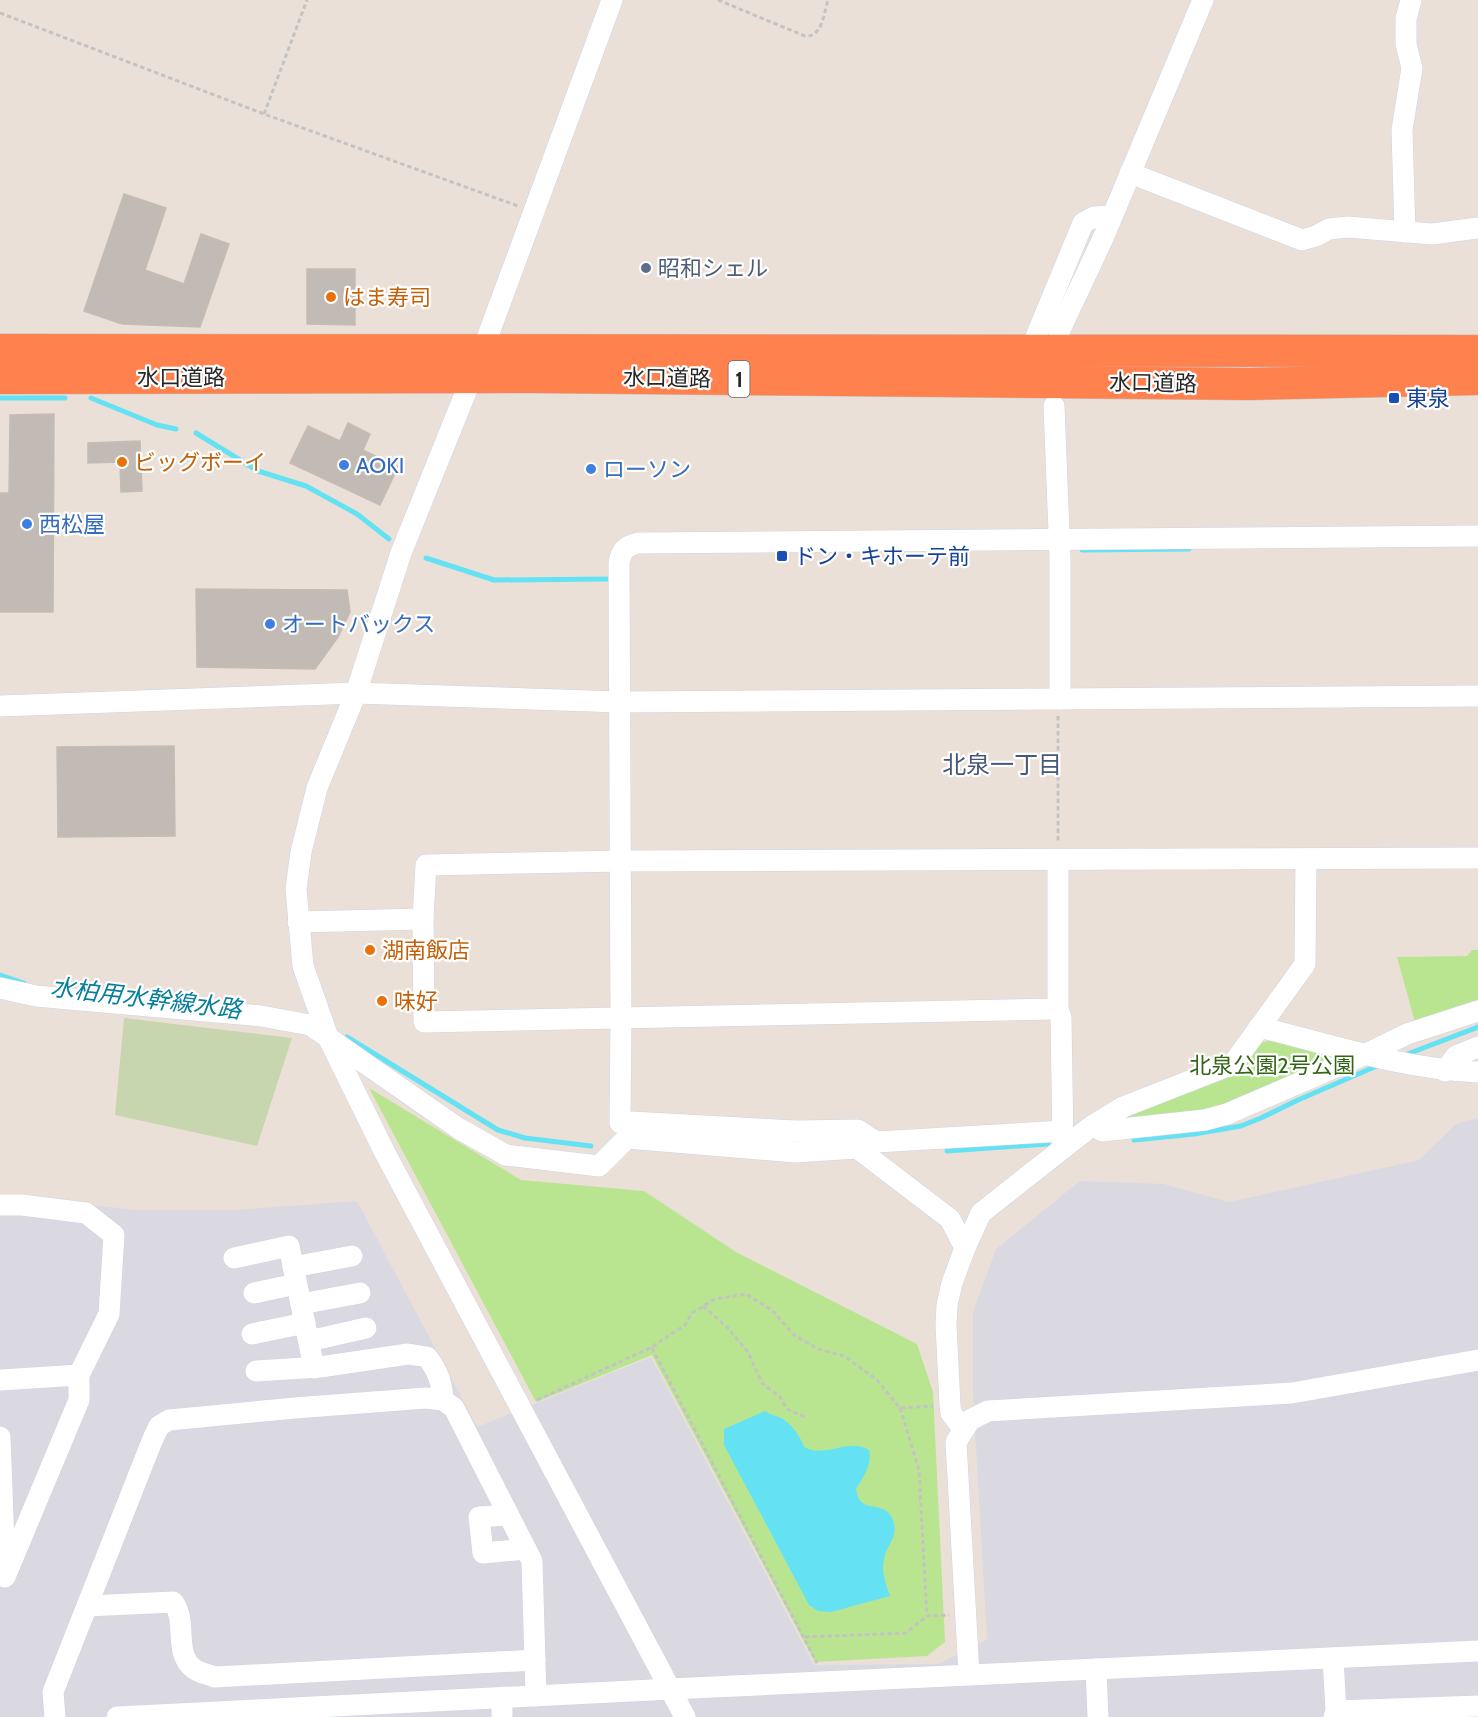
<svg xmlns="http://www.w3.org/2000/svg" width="1478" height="1717" viewBox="0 0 1478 1717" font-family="Cabin,'Noto Sans JP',sans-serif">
  <rect width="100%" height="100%" fill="#ebe0d7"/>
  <polygon fill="#dad9e2" points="1478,1118 1478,1717 0,1717 0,1196 138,1210 235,1210 357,1201 477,1427 651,1357 814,1665 939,1664 987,1639 973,1396 973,1312 996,1249 1080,1181 1164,1184 1229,1202 1419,1160 1456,1124"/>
  <g fill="#bae590">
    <polygon points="1472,950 1478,950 1478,1004 1416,1026 1397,957 1467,956"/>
    <polygon points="1272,1040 1341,1059 1216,1112 1108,1126 1255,1045"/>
    <polygon points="369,1088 521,1180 644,1191 736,1252 917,1344 933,1392 945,1642 927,1656 815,1662 652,1355 536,1402"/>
  </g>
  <polygon fill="#c7d6ae" points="124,1018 292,1038 257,1146 115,1115"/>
  <path fill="#64e2f3" d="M765 1411C771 1416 777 1415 783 1419 793 1426 800 1436 804 1447 826 1459 848 1437 869 1450 873 1463 863 1478 856 1489 860 1518 887 1496 894 1523 898 1537 886 1546 884 1559 881 1573 886 1584 890 1596L831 1612 818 1611 809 1605 724 1445V1429Z"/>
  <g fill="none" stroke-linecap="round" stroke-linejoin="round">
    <g stroke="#64e2f3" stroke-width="5">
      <polyline points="0,398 65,398"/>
      <polyline points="91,398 157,425 176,429"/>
      <polyline points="196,433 258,471 306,486 357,514 389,539"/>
      <polyline points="1082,550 1189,549"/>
      <polyline points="426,558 494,580 608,579"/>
      <polyline points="0,975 24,983"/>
      <polyline points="347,1037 498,1130 525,1138 591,1146"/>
      <polyline points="1405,1055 1478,1027"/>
      <polyline points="1134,1140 1194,1134 1241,1126 1261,1118 1298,1100 1379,1065"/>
      <polyline points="947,1151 1048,1144"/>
    </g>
  </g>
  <g fill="#c2bab5" stroke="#c6bcb2" stroke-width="1.5">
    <polygon points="124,194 166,208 145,270 184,284 201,234 229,244 200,327 122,324 84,311"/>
    <polygon points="307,269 355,269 355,325 307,324"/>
    <polygon points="54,414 53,612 0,612 0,493 9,493 10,415"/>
    <polygon points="348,423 370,434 363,450 398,467 380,505 290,463 308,426 340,441"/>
    <polygon points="140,441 142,491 121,492 120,462 88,463 88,443"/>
    <polygon points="196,589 347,590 350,612 338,637 315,669 197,667"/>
    <polygon points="174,746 175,836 58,837 57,747"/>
  </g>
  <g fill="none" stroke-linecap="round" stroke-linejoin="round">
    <g stroke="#cdd4e1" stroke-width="22">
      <g id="minor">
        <polyline points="612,0 482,352 401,553 356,693 317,788 301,852 296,889 303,966 328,1037 384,1151 685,1717"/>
        <polyline points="1130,173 1302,240 1316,236 1329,229 1348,227 1432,234 1478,228"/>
        <polyline points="1405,232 1402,130 1412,68 1406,44 1406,19 1411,0"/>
        <polyline points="1059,332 1104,236 1203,0"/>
        <polyline points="1030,351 1083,223 1094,217 1112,216"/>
        <polyline points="1054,406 1060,558 1060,699"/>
        <polyline points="0,706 356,693 620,702 1478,696"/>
        <polyline points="1058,861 1058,1009 1061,1018 1063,1144"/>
        <polyline points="298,922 423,919"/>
        <polyline points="0,988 36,996 261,1016 310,1025 458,1128 506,1155 599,1166 627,1138 795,1152 857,1148 950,1219 965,1248"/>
        <polyline points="1058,1009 424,1022 423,919 426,865 621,861 1478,858"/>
        <path d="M1259 1027C1332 1045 1403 1069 1478 1072"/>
        <polyline points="1445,1071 1456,1056 1478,1047"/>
        <polyline points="1093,1125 1102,1131 1205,1120 1227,1114 1366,1054 1407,1034 1478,1011"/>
        <path d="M1063 1131 876 1142 858 1130 796 1131 631 1122 620 1123 621 1019 619 563C621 550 626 546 638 543L1478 536"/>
        <polyline points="0,1205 22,1205 86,1213 114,1235 109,1314 79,1375 79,1400 5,1577"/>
        <polyline points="234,1258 289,1246 314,1368"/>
        <polyline points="293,1267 352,1256"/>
        <polyline points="254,1293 296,1284"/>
        <polyline points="301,1304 360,1293"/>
        <polyline points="252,1334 305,1323"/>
        <polyline points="309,1341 366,1328"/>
        <path d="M256 1371 320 1367 408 1354 427 1357C438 1371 442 1383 443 1400"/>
        <polyline points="0,1380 79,1375"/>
        <polyline points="963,1429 951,1413 950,1405 946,1325 947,1305 952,1283 965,1248 981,1213 1089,1128 1123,1107 1233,1064 1305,964 1306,859"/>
        <polyline points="0,1437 5,1570"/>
        <polyline points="508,1515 479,1517 483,1553 526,1549"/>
        <path d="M87 1606 173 1602C188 1621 173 1652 193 1668 198 1673 208 1674 215 1677L535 1660"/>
        <polyline points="1333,1658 1336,1711 1334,1717"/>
        <polyline points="1096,1669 1098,1717"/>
        <polyline points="969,1674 956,1442 970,1420 988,1411 1292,1393 1478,1360"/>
        <polyline points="502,1697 502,1717"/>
        <polyline points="1336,1711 1478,1706"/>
        <polyline points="55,1717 53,1692 152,1441 159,1426 169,1420 295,1408 426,1398 443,1400 454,1408 532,1561 536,1696"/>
        <polyline points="117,1717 671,1689 1478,1651"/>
      </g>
    </g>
    <g stroke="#c3c3c3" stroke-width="33">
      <g id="highway">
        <polyline points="0,350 1478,351"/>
        <polyline points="0,378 536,377 1249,384 1478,379"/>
      </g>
    </g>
    <g stroke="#c3c3c3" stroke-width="3" stroke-dasharray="4.5 3" stroke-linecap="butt">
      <path d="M718 0 805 36C822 38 824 13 828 0"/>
      <polyline points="0,13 264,114 518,206"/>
      <polyline points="264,114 307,0"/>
      <polyline points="1058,716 1058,841"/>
      <polyline points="703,1306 727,1327 748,1352 762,1383 780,1397 787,1409 805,1417"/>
      <polyline points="652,1348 817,1663"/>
      <polyline points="537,1400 652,1347 685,1325 692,1313 715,1299 746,1294 772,1310 794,1335 818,1349 844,1356 876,1379 900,1408 933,1406"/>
      <polyline points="900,1408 919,1470 927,1616 949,1615"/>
      <polyline points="805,1637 906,1633 927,1616"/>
    </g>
    <use href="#minor" stroke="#fff" stroke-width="21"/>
    <use href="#highway" stroke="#ff814e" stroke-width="32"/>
  </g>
  <circle fill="#5c6f8a" stroke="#fff" stroke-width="2" cx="646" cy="268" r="6"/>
  <g fill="#e8710a" stroke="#fff" stroke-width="2">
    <circle cx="331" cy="297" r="6"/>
    <circle cx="122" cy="462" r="6"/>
    <circle cx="370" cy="950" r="6"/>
    <circle cx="382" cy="1001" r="6"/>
  </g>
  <g fill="#1a4fb4" stroke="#fff" stroke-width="2">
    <rect x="1388" y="392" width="12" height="12" rx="3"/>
    <rect x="776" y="550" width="12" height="12" rx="3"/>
  </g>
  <g fill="#3f7fe0" stroke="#fff" stroke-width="2">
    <circle cx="344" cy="465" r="6"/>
    <circle cx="591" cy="469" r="6"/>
    <circle cx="27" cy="524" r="6"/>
    <circle cx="270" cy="624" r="6"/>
  </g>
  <g text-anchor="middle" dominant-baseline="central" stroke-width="4.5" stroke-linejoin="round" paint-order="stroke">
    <rect fill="#fff" stroke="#686868" stroke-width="1.5" x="728.5" y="361" width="21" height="36" rx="4.5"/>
    <g font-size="21" font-weight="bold" fill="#272727">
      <text x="739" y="379">1</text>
    </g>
    <g font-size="22" fill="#4e5e75" stroke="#fff" text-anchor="start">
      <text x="658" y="268">昭和シェル</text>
    </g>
    <g font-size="22" fill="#c56008" stroke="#fff" text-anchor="start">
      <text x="343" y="297">はま寿司</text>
      <text x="134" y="462">ビッグボーイ</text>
      <text x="382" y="950">湖南飯店</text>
      <text x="394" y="1001">味好</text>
    </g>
    <g font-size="22" fill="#272727" stroke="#fff">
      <text x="181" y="377">水口道路</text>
      <text transform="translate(667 378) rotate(1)">水口道路</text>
      <text transform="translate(1153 383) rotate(1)">水口道路</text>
    </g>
    <g font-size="22" fill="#164399" stroke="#fff" text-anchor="start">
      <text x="1406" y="398">東泉</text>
      <text x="794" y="556">ドン・キホーテ前</text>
    </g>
    <g font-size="22" fill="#366cbe" stroke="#fff" text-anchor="start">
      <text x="356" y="465">AOKI</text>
      <text x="603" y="469">ローソン</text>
      <text x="39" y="524">西松屋</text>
      <text x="282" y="624">オートバックス</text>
    </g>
    <g font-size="22" fill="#326616" stroke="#fff">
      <text x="1272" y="1065">北泉公園2号公園</text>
    </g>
    <g font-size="24" fill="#465779" stroke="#fff">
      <text x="1002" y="764">北泉一丁目</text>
    </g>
    <g font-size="24" font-style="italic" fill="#077e9b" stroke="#fff">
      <text transform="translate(146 998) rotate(7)">水柏用水幹線水路</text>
    </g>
  </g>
</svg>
